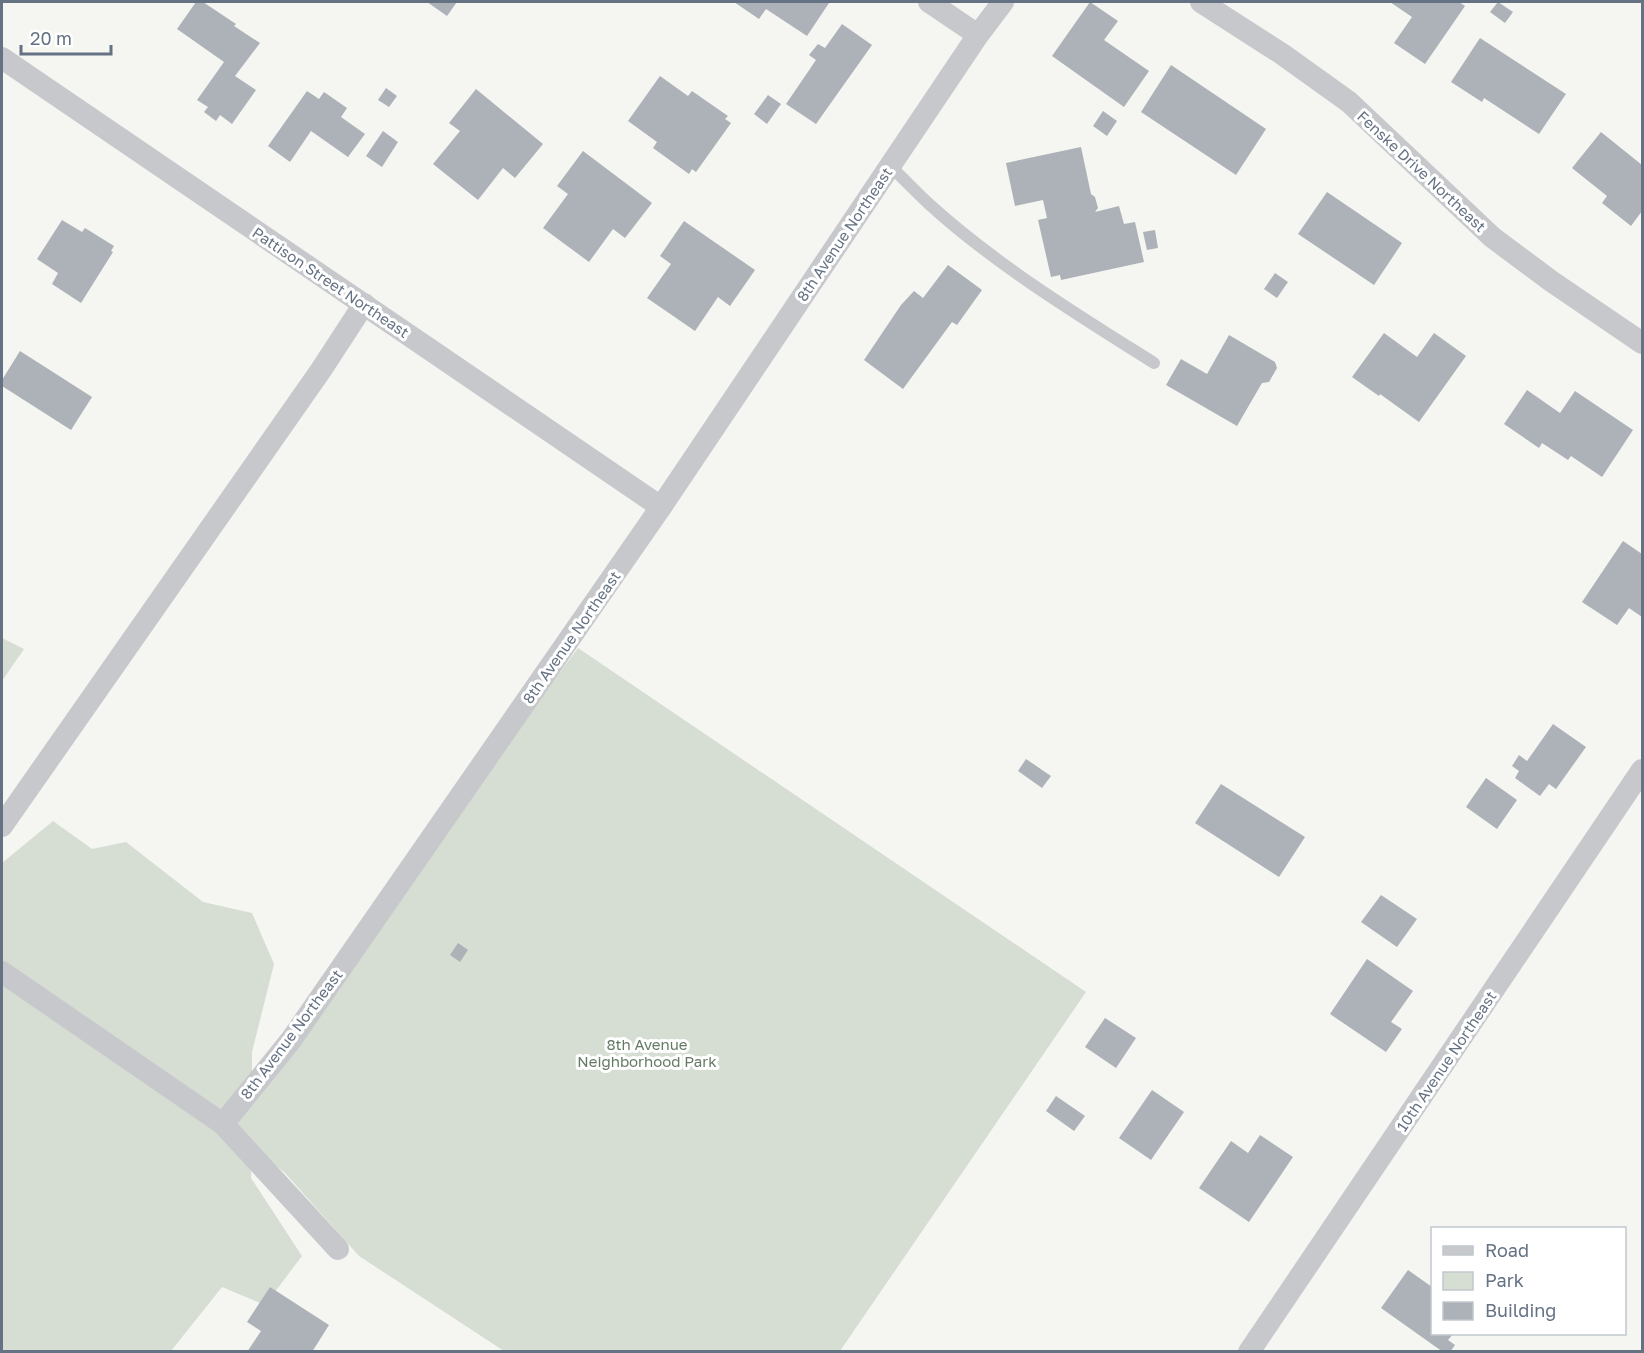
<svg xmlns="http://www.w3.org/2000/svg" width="1644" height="1353" viewBox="0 0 1644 1353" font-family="'Golos Text',sans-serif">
  <rect width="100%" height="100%" fill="#f5f6f2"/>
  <g fill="#d6ddd3">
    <polygon points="2,638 24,649 2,681"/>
    <polygon points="578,648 1086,992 840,1351 504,1351 359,1256 285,1173 252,1146 251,1178 302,1256 265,1305 222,1287 171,1351 2,1352 2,863 53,821 92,849 126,842 203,902 252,913 274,964 252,1052 252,1085"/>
  </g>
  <g fill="#acb2b8">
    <polygon points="196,2 203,2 236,24 234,26 260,43 235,76 256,90 232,124 220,115 216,121 204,112 208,107 197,100 224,62 177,29"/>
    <polygon points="427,2 457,2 447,16"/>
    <polygon points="734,2 827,2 829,3 807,36 766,9 759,19"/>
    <polygon points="1090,2 1118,21 1104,40 1149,71 1124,107 1052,56"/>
    <polygon points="1390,2 1459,2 1465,6 1425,64 1394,43 1412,17"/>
    <polygon points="1498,2 1513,12 1505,23 1490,12"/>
    <polygon points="842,24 872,45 816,124 786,104 816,60 809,55 818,44 825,48"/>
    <polygon points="1480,38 1566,94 1539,134 1484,98 1482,102 1451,82"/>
    <polygon points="1171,65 1266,129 1236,175 1141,112"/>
    <polygon points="660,76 688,96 692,91 728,116 725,119 731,123 696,172 692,169 689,174 653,148 657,142 628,121"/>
    <polygon points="386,88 397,96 389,107 378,100"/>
    <polygon points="476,89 543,144 515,178 503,168 478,200 433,164 460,131 449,123"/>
    <polygon points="307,91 319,99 324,92 347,108 341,117 365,134 348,157 311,131 290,162 268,146"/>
    <polygon points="768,95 781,104 767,124 754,114"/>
    <polygon points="1103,111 1117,121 1107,136 1093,126"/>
    <polygon points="383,131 398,142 382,167 366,156"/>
    <polygon points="1601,132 1642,165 1642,211 1631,226 1602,203 1607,196 1572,168"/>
    <polygon points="1081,147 1091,194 1095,197 1098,208 1095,212 1119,206 1124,224 1135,222 1144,262 1061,280 1060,275 1051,277 1038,220 1047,218 1043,200 1015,206 1006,163"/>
    <polygon points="583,151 652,203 625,238 613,229 589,262 543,228 568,194 557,186"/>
    <polygon points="1327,192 1402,243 1374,285 1298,234"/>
    <polygon points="62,220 82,232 85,228 114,246 111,251 113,252 81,303 52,284 58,273 37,259"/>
    <polygon points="684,221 755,270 730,306 718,297 695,331 647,298 671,264 660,256"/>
    <polygon points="1155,230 1158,248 1147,250 1143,232"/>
    <polygon points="948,265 982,290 957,325 952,322 903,389 864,360 901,305 914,291 923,298"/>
    <polygon points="1275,273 1288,282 1277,298 1264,289"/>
    <polygon points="1384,333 1417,357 1434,333 1466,356 1419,422 1380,394 1379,396 1352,377"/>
    <polygon points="1229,335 1275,362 1277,368 1269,382 1262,383 1237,426 1166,385 1181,359 1207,374"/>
    <polygon points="20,351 92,397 71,430 2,386 2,380"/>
    <polygon points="1527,390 1560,413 1575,391 1633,430 1602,477 1571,456 1568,460 1542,443 1539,448 1504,424"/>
    <polygon points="1623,541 1642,554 1642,617 1629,608 1617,625 1582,602"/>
    <polygon points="1553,724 1586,747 1556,789 1549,784 1540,796 1515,778 1519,771 1512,766 1519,755 1527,761"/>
    <polygon points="1026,759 1051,776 1042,788 1018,771"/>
    <polygon points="1486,778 1517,800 1497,829 1466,807"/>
    <polygon points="1221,784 1305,837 1279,877 1195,823"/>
    <polygon points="1381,895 1417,919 1397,947 1361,922"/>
    <polygon points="458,943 468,950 460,962 450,955"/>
    <polygon points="1367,959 1413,991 1391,1022 1402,1029 1386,1052 1330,1014"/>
    <polygon points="1105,1018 1136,1038 1116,1068 1085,1047"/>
    <polygon points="1152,1090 1184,1112 1151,1160 1119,1138"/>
    <polygon points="1056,1096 1085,1116 1074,1131 1046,1111"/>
    <polygon points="1260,1135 1293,1157 1249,1222 1199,1188 1231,1141 1248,1153"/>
    <polygon points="1408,1270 1432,1287 1432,1334 1453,1334 1448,1340 1455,1345 1450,1352 1443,1352 1381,1308"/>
    <polygon points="270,1287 329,1325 312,1352 247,1352 261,1331 247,1322"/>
  </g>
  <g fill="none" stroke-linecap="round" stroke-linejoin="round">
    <path stroke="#c6c8cc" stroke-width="12" d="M890 166C903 178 916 192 929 204 996 265 1078 315 1154 363"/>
    <g stroke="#c6c8cc" stroke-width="22">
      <polyline points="929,2 978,35"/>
      <polyline points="1201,2 1282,54 1349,102 1492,237 1551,281 1642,343"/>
      <polyline points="2,58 661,507"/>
      <polyline points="2,826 321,370 364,304"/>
      <polyline points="2,972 223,1124"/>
      <polyline points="338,1249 223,1124 291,1040 661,507 978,35 1003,2"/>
      <polyline points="1249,1352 1642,770"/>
    </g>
  </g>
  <g text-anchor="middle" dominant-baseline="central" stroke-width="6" stroke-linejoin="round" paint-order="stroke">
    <g font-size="15" fill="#657283" stroke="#fff">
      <text transform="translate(1422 171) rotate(43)">Fenske Drive Northeast</text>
      <text transform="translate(844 234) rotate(-56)">8th Avenue Northeast</text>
      <text transform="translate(331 282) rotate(34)">Pattison Street Northeast</text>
      <text transform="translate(571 637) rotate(-55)">8th Avenue Northeast</text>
      <text transform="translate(291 1034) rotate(-53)">8th Avenue Northeast</text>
      <text transform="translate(1446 1061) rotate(-56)">10th Avenue Northeast</text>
    </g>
    <g font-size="15" fill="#657a64" stroke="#fff">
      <text x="647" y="1044">8th Avenue<tspan x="647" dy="17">Neighborhood Park</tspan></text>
    </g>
  </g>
  <rect width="1644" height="1353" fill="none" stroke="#657283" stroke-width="6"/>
  <rect x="1431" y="1227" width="195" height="108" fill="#ffffff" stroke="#c1c7cd" stroke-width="1.5"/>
  <rect x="1443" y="1246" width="30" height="9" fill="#c6c8cc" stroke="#c1c7cd" stroke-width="1.5"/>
  <text x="1485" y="1257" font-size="18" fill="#657283">Road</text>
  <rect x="1443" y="1272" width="30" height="18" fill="#d6ddd3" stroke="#c1c7cd" stroke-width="1.5"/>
  <text x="1485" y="1287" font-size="18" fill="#657283">Park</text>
  <rect x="1443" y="1302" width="30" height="18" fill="#acb2b8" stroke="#c1c7cd" stroke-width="1.5"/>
  <text x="1485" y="1317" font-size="18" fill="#657283">Building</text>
  <path d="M21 45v9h90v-9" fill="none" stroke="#657283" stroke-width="3"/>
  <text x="30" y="45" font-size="18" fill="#657283" stroke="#ffffff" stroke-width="4.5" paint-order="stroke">20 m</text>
</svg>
